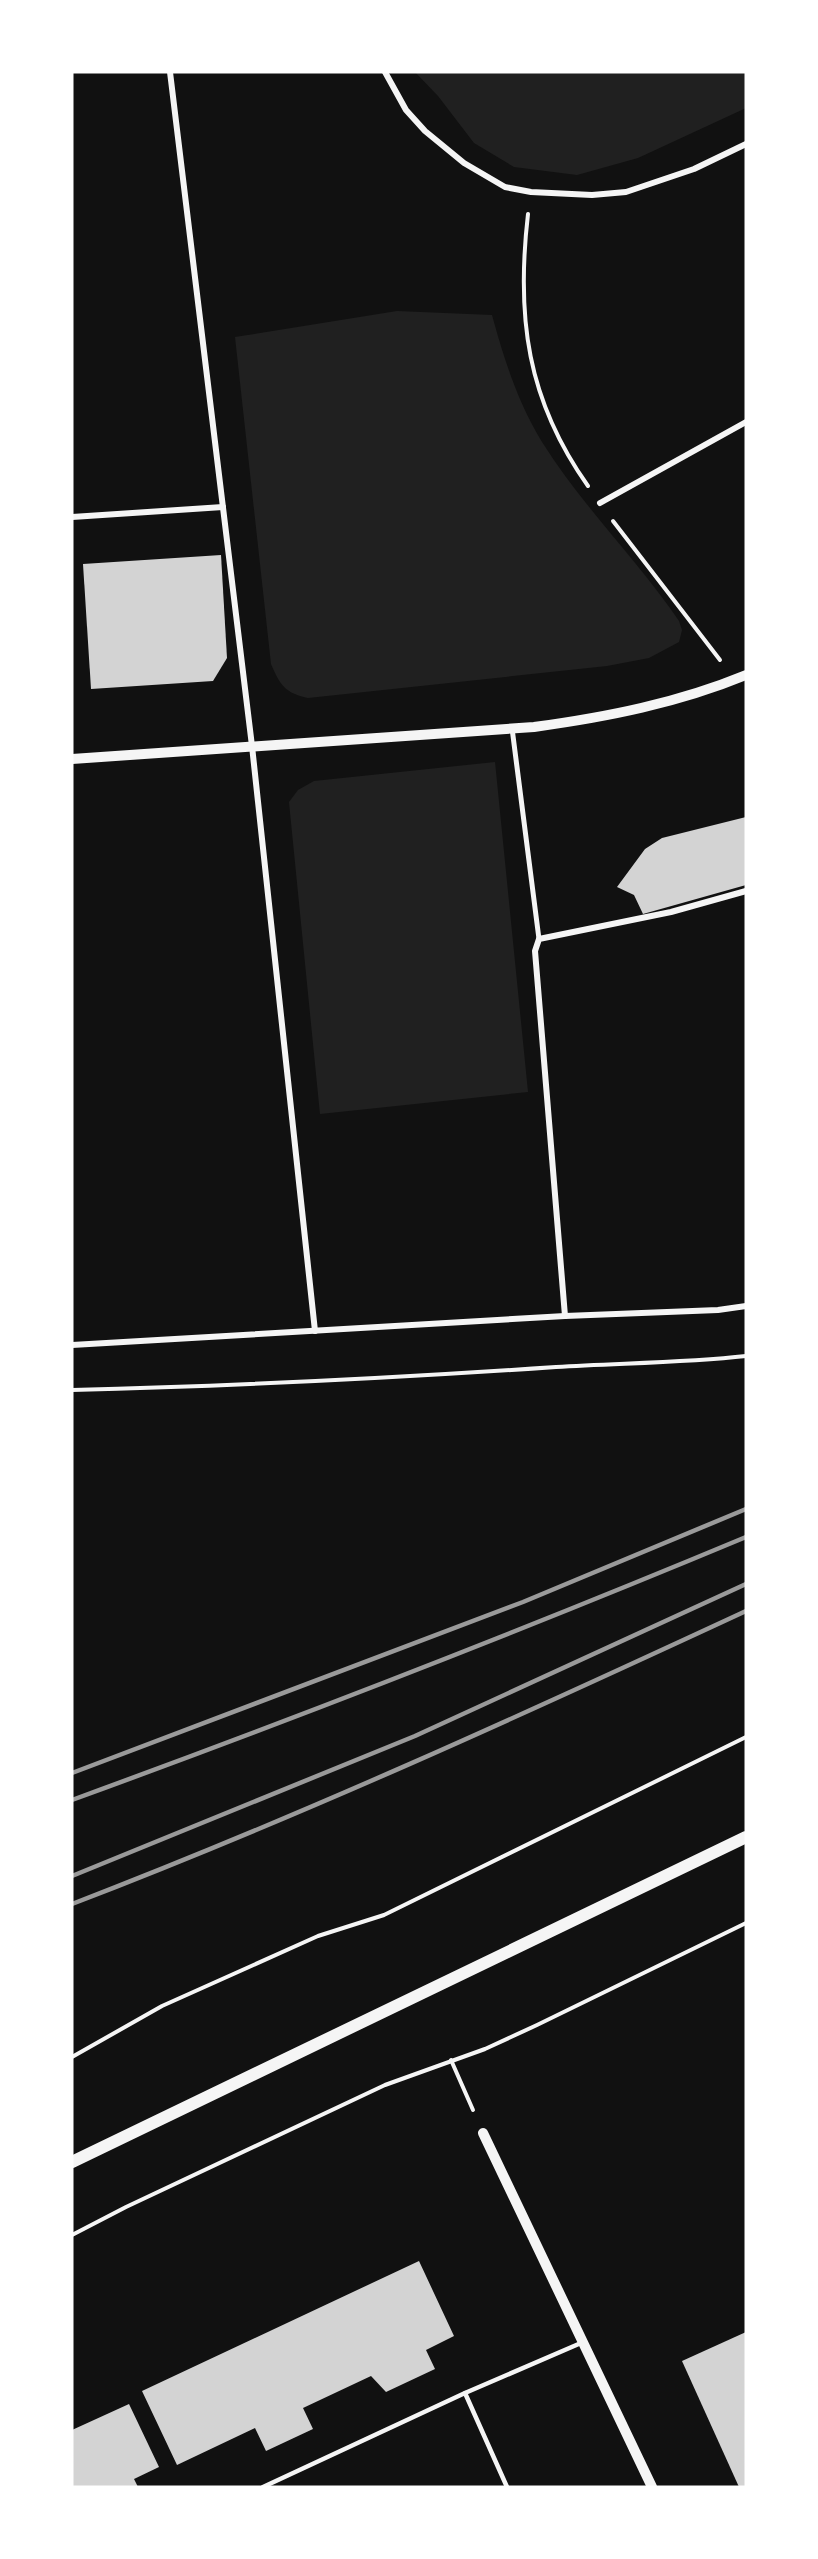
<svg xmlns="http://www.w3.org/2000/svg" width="818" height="2559" viewBox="0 0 818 2559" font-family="'Open Sans',sans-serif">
  <rect width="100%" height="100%" fill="#111"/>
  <g fill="#202020">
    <polygon points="415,72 746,72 746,108 638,158 577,175 514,167 474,143 438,96"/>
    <path d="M397 311 492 315C504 359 518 403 542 442 582 506 637 559 679 621L682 630 679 642 649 658 607 666 308 698C285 693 280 685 271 664L235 337Z"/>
    <polygon points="495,762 528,1092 320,1114 289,802 298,790 314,781"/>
  </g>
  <g fill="#d3d3d3">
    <polygon points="221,555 227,658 213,681 91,689 83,564"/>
    <polygon points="746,817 746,885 643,914 634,895 617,887 645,849 662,838"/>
    <polygon points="419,2261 454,2336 426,2350 435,2369 386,2392 371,2376 303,2408 313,2429 266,2451 255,2428 177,2465 142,2391"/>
    <polygon points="746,2332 746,2487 739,2487 682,2361"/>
    <polygon points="129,2404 159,2467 134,2479 138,2487 72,2487 72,2430"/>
  </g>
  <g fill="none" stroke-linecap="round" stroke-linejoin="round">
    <g stroke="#f5f5f5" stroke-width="4">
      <path d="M528 214C516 317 527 400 588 486"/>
      <polyline points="613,521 720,660"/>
      <path d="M72 1390C234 1386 395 1378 556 1367 620 1363 683 1363 746 1356"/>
      <polyline points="72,2057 162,2006 318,1936 384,1915 746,1737"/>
      <polyline points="451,2060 473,2110"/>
      <polyline points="72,2235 126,2207 385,2085 485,2049 537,2025 746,1923"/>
    </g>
    <g stroke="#f5f5f5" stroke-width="4.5">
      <polyline points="465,2393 507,2487"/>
      <polyline points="263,2487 465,2393 581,2343"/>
    </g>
    <polyline stroke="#f5f5f5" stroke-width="5" points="512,728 539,939"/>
    <g stroke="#f5f5f5" stroke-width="6">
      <polyline points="170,72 252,746 315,1331"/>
      <polyline points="385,72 406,110 425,131 464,163 505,187 531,192 592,195 626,192 694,169 746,144"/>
      <polyline points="600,503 746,422"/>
      <polyline points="72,517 223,507"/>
      <polyline points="565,1316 535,951 539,939 671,912 746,891"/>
      <polyline points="72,1345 565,1316 718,1310 746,1306"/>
    </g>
    <g stroke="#f5f5f5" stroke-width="10">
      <path d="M72 759 534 727C607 717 678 703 746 675"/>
      <polyline points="483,2133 652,2487"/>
    </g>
    <polyline stroke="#f5f5f5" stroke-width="12" points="72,2162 746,1837"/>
    <g stroke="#9a9a9a" stroke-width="4.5">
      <polyline points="72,1773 523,1602 746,1509"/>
      <path d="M72 1800C299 1717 523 1630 746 1537"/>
      <polyline points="72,1876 415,1736 746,1584"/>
      <path d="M72 1904C301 1816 524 1714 746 1611"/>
    </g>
  </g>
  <rect width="818" height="2559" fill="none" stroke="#ffffff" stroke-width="147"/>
</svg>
